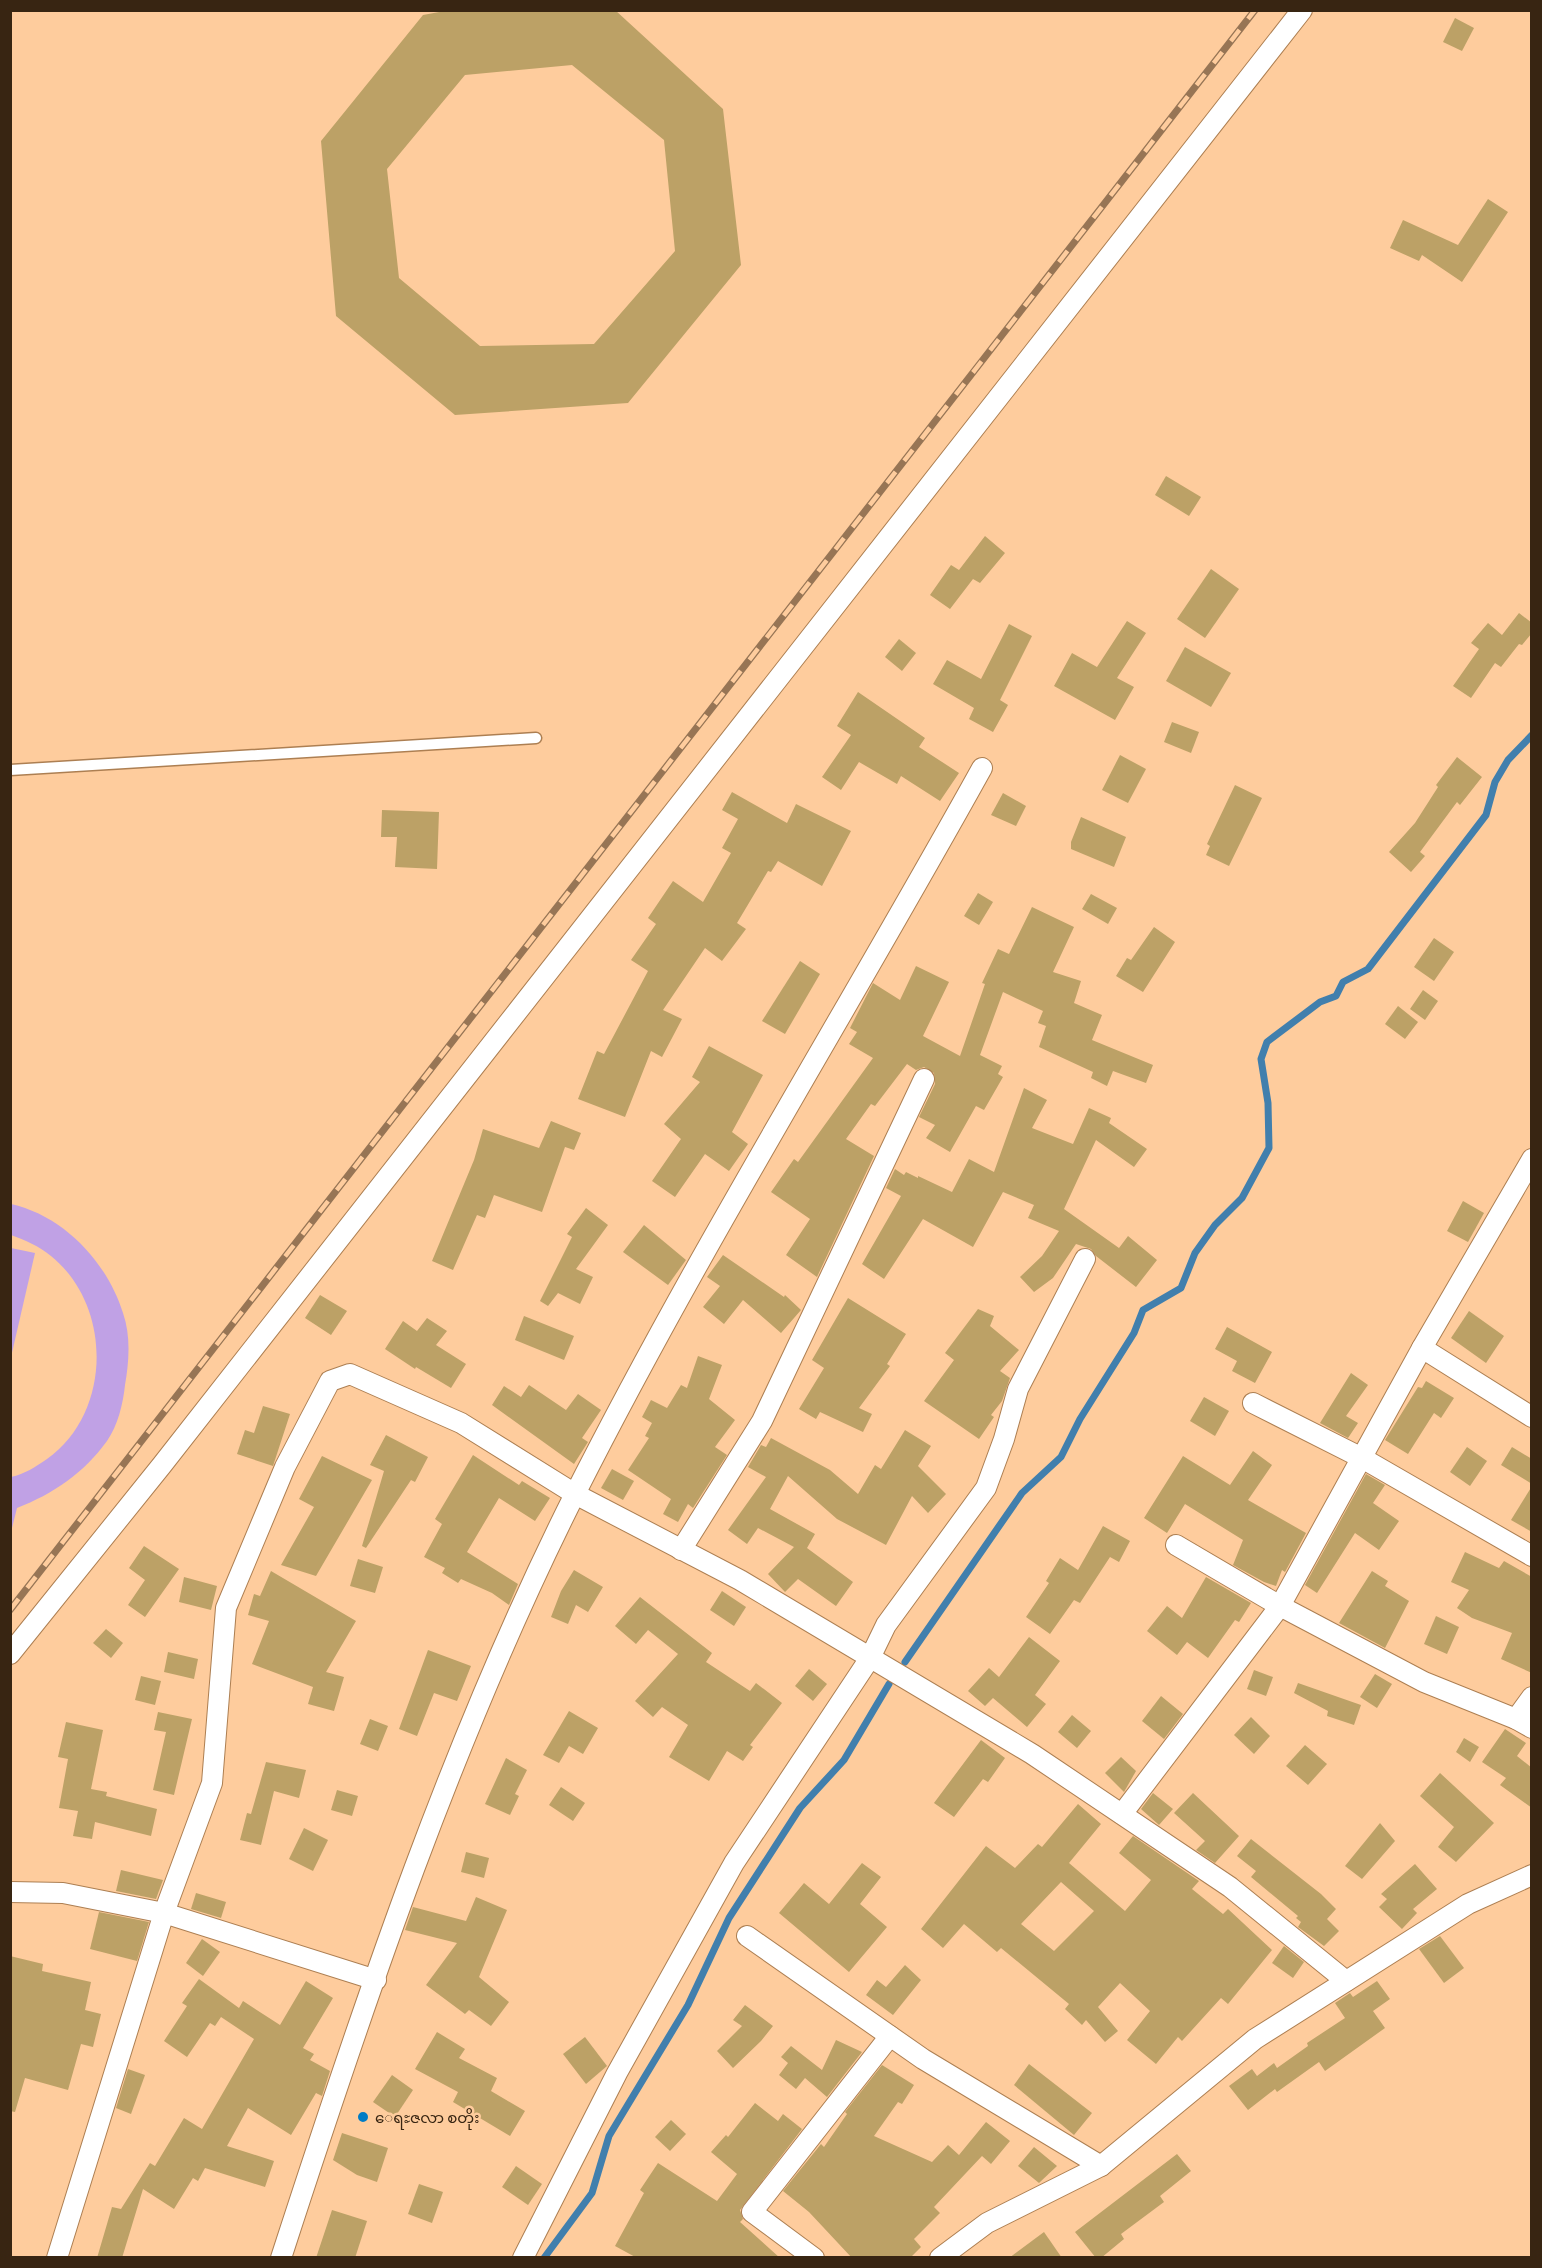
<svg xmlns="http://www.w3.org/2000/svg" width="1542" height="2268" viewBox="0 0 1542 2268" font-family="'PT Sans Narrow','Noto Sans Myanmar',sans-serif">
  <rect width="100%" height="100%" fill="#fecc9d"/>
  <g fill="#c0a1e5">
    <path d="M11 1204C64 1216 107 1262 123 1313 131 1336 129 1362 125 1385 123 1404 118 1425 107 1441 84 1473 53 1494 17 1508L11 1532V1477C25 1474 35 1467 47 1459 112 1413 113 1306 51 1256 39 1246 25 1240 11 1235Z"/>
    <polygon points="11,1248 35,1253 11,1357 10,1248"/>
  </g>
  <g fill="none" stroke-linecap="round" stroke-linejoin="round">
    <g stroke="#417fad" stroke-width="7">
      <polyline points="905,1662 1022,1493 1061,1457 1080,1419 1134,1333 1143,1310 1181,1288 1195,1253 1215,1225 1242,1198 1269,1148 1268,1103 1261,1059 1267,1042 1320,1002 1336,996 1343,982 1368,969 1486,815 1495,782 1508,760 1532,735"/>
      <polyline points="544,2258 592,2193 609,2136 688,2005 729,1918 800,1808 844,1760 889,1684"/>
    </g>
  </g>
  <g fill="#bca166" fill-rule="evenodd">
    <path d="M450 10H615L723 109 741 265 628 403 455 415 336 316 321 141 423 15ZM572 65 664 140 675 251 594 344 480 346 399 278 387 169 465 75Z"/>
    <polygon points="1455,18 1474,28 1462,51 1443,42"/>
    <polygon points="1488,199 1508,212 1462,282 1422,255 1419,261 1390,248 1403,220 1458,245"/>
    <polygon points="1166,476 1201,497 1189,516 1155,495"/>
    <polygon points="985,536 1005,553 980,583 973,579 950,609 930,595 951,565 959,570"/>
    <polygon points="1211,569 1239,589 1205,638 1177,619"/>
    <polygon points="1519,613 1532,623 1532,633 1522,645 1519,644 1501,667 1495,663 1471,698 1453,686 1479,649 1471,643 1488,623 1502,635"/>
    <polygon points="1127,621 1146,633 1117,678 1134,687 1115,720 1054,686 1072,653 1097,667"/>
    <polygon points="1009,624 1032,636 1000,700 1008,705 993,732 969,719 974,708 933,684 947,660 981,679"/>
    <polygon points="899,639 916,653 902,671 885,657"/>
    <polygon points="1185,647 1231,673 1211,707 1166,681"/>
    <polygon points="858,692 925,738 919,747 959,773 940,801 901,776 897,784 859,762 841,790 822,777 851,735 837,726"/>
    <polygon points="1172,722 1199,732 1191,753 1164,742"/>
    <polygon points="1120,755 1146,769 1128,803 1102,790"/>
    <polygon points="1457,757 1482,777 1460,805 1457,802 1420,852 1425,856 1411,872 1389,852 1415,823 1438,787 1436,785"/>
    <polygon points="1235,785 1262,798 1229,866 1206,855 1210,846 1207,844"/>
    <polygon points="732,792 787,823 796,804 851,831 822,886 778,861 771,872 768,871 737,923 746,929 722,961 705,948 663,1010 682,1019 662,1057 651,1051 625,1117 578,1099 597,1051 604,1054 648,971 631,960 656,924 648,918 673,881 703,902 731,853 722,848 738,819 722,810"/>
    <polygon points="1003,793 1026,806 1016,826 991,815"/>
    <polygon points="382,810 439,812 437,869 395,867 397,837 381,837"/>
    <polygon points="1081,817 1126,837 1114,867 1071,849 1071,842"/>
    <polygon points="978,893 993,902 979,925 964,916"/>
    <polygon points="1091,894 1117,908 1108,924 1082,909"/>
    <polygon points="1032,907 1074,927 1053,972 1081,981 1074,1003 1102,1015 1092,1040 1153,1065 1146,1083 1113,1071 1107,1086 1091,1078 1093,1072 1039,1047 1046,1026 1038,1023 1043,1011 1003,992 980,1055 1002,1066 998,1074 1003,1077 984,1110 976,1106 950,1152 926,1138 935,1125 919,1117 935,1084 934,1073 924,1067 916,1070 907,1064 875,1106 871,1104 846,1139 874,1156 817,1277 786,1255 810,1219 771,1192 794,1159 798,1162 873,1058 849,1044 857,1032 850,1028 873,983 900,1000 916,966 949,982 923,1036 960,1056 985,984 982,983 998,949 1009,954"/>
    <polygon points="1154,927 1175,942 1143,992 1116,976 1127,958 1131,960"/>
    <polygon points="1434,938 1454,952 1434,981 1414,967"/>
    <polygon points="800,961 820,974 785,1034 762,1021"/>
    <polygon points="1423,990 1438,1001 1425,1020 1410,1009"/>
    <polygon points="1398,1006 1418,1022 1405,1039 1385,1024"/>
    <polygon points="709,1046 763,1075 732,1132 748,1144 729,1171 705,1154 675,1197 652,1181 681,1139 664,1124 700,1082 692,1077"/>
    <polygon points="1024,1088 1047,1100 1032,1128 1073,1144 1089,1108 1111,1118 1109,1123 1147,1149 1134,1167 1096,1140 1064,1209 1119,1248 1128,1236 1157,1260 1136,1287 1096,1256 1091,1249 1076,1244 1053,1278 1034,1292 1020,1277 1042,1256 1059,1231 1028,1218 1034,1205 1003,1192 973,1247 923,1219 884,1279 862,1264 901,1196 886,1188 895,1169 904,1175 906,1172 918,1178 918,1176 952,1192 969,1159 994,1172"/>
    <polygon points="551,1121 581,1133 574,1150 565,1147 542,1212 494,1195 485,1218 477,1215 453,1270 432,1261 474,1160 483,1129 539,1148"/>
    <polygon points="1463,1201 1484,1213 1468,1242 1447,1231"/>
    <polygon points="586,1208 608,1225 576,1269 593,1277 580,1304 558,1293 548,1306 540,1301 572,1237 567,1234"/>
    <polygon points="644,1225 686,1260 668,1285 623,1252"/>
    <polygon points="723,1255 784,1297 785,1295 801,1310 781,1333 743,1300 724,1324 703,1307 720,1286 707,1277"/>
    <polygon points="320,1295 347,1311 331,1335 305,1318"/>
    <polygon points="848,1298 906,1334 887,1364 890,1366 859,1408 872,1414 863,1432 820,1412 816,1419 799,1409 824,1368 812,1360"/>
    <polygon points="978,1309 994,1316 990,1326 1019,1350 1000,1371 1010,1378 1002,1401 991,1415 994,1417 979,1439 924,1401 954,1360 945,1353"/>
    <polygon points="1469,1311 1504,1336 1486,1363 1451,1338"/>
    <polygon points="524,1316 574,1336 564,1360 515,1340"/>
    <polygon points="427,1318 447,1331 436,1345 466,1364 451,1388 416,1367 415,1369 385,1349 403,1321 417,1331"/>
    <polygon points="1227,1327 1272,1352 1255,1383 1232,1371 1237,1361 1215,1349"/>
    <polygon points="698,1356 722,1365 709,1399 735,1420 715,1447 727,1455 693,1508 688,1504 678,1522 663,1514 671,1499 628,1470 649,1438 645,1436 652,1423 642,1417 651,1400 667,1408 681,1385 687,1388"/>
    <polygon points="1351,1373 1368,1385 1346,1416 1358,1423 1348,1438 1320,1423"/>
    <polygon points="1426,1381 1454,1398 1441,1418 1434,1413 1408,1454 1385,1440 1418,1387 1422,1388"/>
    <polygon points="529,1385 566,1410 578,1394 601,1410 582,1438 588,1442 574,1464 492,1405 504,1386 521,1397"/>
    <polygon points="1204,1397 1229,1411 1215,1436 1190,1421"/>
    <polygon points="263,1406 290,1414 273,1466 237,1454 245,1430 254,1433"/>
    <polygon points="905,1430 931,1446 918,1466 946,1494 928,1513 912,1496 886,1545 837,1519 788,1476 770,1509 815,1534 807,1548 853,1582 836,1606 798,1579 785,1592 768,1574 794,1547 758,1528 747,1544 728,1530 766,1477 748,1467 761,1445 766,1447 771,1438 830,1470 858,1494 875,1465 881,1469"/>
    <polygon points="386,1435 428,1457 415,1482 411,1480 366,1548 362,1546 384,1471 370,1465"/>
    <polygon points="1467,1447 1487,1461 1470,1486 1450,1472"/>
    <polygon points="1512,1447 1532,1459 1532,1484 1501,1465"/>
    <polygon points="1253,1451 1272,1465 1248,1500 1306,1533 1285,1572 1282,1570 1276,1586 1264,1582 1233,1565 1243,1540 1185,1504 1167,1533 1144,1518 1183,1456 1230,1485"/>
    <polygon points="473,1455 519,1485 522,1481 550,1498 535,1521 499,1498 467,1552 518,1584 509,1605 492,1593 461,1579 458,1583 442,1573 445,1568 424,1557 442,1524 435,1519"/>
    <polygon points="322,1456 372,1480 316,1576 281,1565 314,1507 299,1499"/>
    <polygon points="612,1469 634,1481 623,1500 601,1488"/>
    <polygon points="1366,1474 1385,1485 1373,1503 1399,1521 1379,1550 1355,1533 1317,1593 1305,1585"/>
    <polygon points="1532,1486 1532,1532 1511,1520"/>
    <polygon points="1103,1526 1130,1541 1119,1562 1110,1557 1080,1603 1074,1600 1050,1634 1026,1617 1049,1583 1046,1581 1060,1558 1078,1570"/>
    <polygon points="144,1546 179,1569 145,1617 128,1605 145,1580 129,1568"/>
    <polygon points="1465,1552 1499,1568 1504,1561 1532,1577 1532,1673 1501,1659 1512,1633 1472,1618 1457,1608 1469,1590 1451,1582"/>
    <polygon points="358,1559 383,1567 375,1593 350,1586"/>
    <polygon points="574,1570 603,1587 588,1612 576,1605 568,1624 551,1617 561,1591"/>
    <polygon points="271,1571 356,1621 326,1672 344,1677 334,1711 308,1704 313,1687 252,1664 269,1621 248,1615 254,1594 260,1596"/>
    <polygon points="1372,1571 1388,1581 1385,1586 1409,1601 1385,1648 1339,1623"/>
    <polygon points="184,1577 217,1586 211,1610 179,1602"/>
    <polygon points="1206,1577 1251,1603 1239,1622 1235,1620 1208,1658 1187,1642 1177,1655 1147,1631 1167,1606 1182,1618"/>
    <polygon points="722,1591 746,1607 734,1626 710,1610"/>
    <polygon points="640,1597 712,1653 706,1662 750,1691 756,1683 782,1703 750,1745 753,1747 743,1761 727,1751 709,1781 669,1757 688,1725 662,1707 653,1717 635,1701 678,1654 648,1630 636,1644 615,1626"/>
    <polygon points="1436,1616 1459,1627 1447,1654 1424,1644"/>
    <polygon points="106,1629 123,1643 111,1658 93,1643"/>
    <polygon points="1029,1637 1060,1661 1035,1695 1046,1704 1027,1727 993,1698 985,1706 968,1691 989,1668 999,1677"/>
    <polygon points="428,1650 471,1666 457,1701 434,1693 417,1736 399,1729"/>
    <polygon points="168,1652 198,1659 194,1679 164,1672"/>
    <polygon points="809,1669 827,1684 813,1701 795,1686"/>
    <polygon points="1254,1670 1273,1677 1266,1696 1247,1689"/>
    <polygon points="1375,1674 1392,1684 1377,1708 1360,1697"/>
    <polygon points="141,1676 161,1681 155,1705 135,1700"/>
    <polygon points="1298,1683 1361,1705 1354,1725 1327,1716 1328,1711 1294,1693"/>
    <polygon points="1161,1696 1183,1714 1164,1739 1142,1721"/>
    <polygon points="569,1711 598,1728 583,1754 569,1746 559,1763 543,1755"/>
    <polygon points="158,1712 192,1719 174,1795 153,1790 166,1732 154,1730"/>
    <polygon points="1072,1715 1091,1731 1077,1748 1058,1732"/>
    <polygon points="1251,1717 1270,1736 1254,1754 1234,1735"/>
    <polygon points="370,1719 388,1726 378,1751 360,1744"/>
    <polygon points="66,1722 103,1730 91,1789 107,1792 106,1796 157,1809 151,1836 95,1822 92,1839 73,1836 78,1811 59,1808 68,1759 58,1757"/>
    <polygon points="1505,1729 1526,1743 1517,1756 1532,1768 1532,1808 1500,1785 1506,1778 1482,1762"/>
    <polygon points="1464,1738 1479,1747 1470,1762 1456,1752"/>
    <polygon points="981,1740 1005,1758 988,1782 983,1779 954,1817 934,1803"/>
    <polygon points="1305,1745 1327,1764 1308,1785 1286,1766"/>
    <polygon points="1121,1757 1136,1771 1124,1792 1105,1773"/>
    <polygon points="506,1758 527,1770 515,1794 519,1796 510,1815 485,1804"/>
    <polygon points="266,1762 306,1770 299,1798 274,1791 261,1845 240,1840 247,1813 251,1814"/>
    <polygon points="1440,1773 1494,1823 1456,1862 1438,1847 1454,1827 1420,1796"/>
    <polygon points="561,1787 585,1803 573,1821 549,1805"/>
    <polygon points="337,1790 358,1796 352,1816 331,1810"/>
    <polygon points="1153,1793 1173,1809 1159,1825 1141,1809"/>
    <polygon points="1193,1793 1239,1836 1215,1863 1196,1850 1205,1841 1174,1813"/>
    <path d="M1078 1804 1101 1824 1069 1863 1125 1911 1151 1880 1119 1853 1133 1836 1199 1881 1192 1889 1223 1914 1228 1909 1272 1950 1228 2004 1221 1998 1182 2041 1178 2037 1156 2064 1127 2040 1150 2011 1120 1983 1098 2007 1118 2031 1105 2042 1086 2020 1082 2025 1065 2009 1069 2004 1001 1948 997 1952 964 1924 943 1948 921 1929 986 1846 1015 1868 1038 1844 1042 1847ZM1061 1882 1094 1911 1054 1951 1021 1924Z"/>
    <polygon points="1380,1823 1395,1841 1362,1879 1345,1866"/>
    <polygon points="304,1828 328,1840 313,1871 289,1859"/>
    <polygon points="1251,1839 1321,1894 1336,1909 1327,1919 1339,1931 1324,1946 1298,1927 1301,1922 1296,1918 1298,1916 1251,1877 1256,1871 1237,1856"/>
    <polygon points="466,1852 489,1858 484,1878 461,1872"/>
    <polygon points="862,1863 881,1877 860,1904 887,1927 849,1972 779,1913 804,1883 829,1904"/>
    <polygon points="1415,1864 1437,1889 1413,1909 1417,1913 1402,1929 1379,1907 1387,1899 1381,1894"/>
    <polygon points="121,1870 163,1880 156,1899 116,1891"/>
    <polygon points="196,1893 226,1902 221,1918 191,1909"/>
    <polygon points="476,1897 507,1910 479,1977 509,2002 491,2026 469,2010 465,2014 426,1985 457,1943 405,1930 413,1907 466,1921"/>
    <polygon points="99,1912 149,1922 137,1961 90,1949"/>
    <polygon points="1440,1936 1464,1968 1444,1983 1419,1949"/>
    <polygon points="202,1939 220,1952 203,1976 186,1963"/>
    <polygon points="1284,1946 1304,1962 1293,1978 1272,1963"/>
    <polygon points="10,1956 43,1964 42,1971 91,1982 85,2010 101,2014 93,2047 81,2044 68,2090 25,2078 15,2112 10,2111"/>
    <polygon points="905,1965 921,1980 893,2015 866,1995 877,1980 886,1987"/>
    <polygon points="199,1979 239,2008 243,2001 280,2025 306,1981 333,1998 303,2048 314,2054 310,2060 330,2071 322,2096 316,2093 291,2135 248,2108 227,2146 274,2161 265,2187 205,2168 198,2181 193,2178 174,2209 143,2189 122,2258 97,2258 112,2207 121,2209 150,2163 155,2166 184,2118 202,2129 254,2039 221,2017 215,2026 210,2023 187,2057 164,2041 187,2006 182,2003"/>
    <polygon points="1377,1981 1390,1999 1373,2011 1385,2028 1325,2071 1319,2062 1277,2092 1275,2089 1248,2110 1229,2086 1252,2069 1257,2076 1274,2063 1277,2068 1308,2046 1307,2043 1345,2018 1335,2003 1350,1993 1353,1997"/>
    <polygon points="745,2005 773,2026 761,2041 733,2068 717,2051 742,2026 733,2020"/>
    <polygon points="437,2032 465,2049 459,2058 497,2078 491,2091 525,2111 510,2136 453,2102 458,2092 415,2069"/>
    <polygon points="585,2037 607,2066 586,2084 563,2054"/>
    <polygon points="836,2040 862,2052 827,2097 805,2078 796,2089 779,2075 788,2063 781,2057 791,2046 822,2070"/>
    <polygon points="1029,2064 1092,2113 1074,2135 1014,2085"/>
    <polygon points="882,2065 914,2085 902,2104 898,2102 874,2136 932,2162 948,2145 959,2155 986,2122 1010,2141 991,2164 982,2156 934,2207 940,2213 914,2239 921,2247 910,2258 852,2258 809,2212 783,2191 821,2144 824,2147 847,2114 845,2112"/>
    <polygon points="128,2069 145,2075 131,2114 116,2108"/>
    <polygon points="392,2075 413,2090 395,2117 373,2102"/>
    <polygon points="755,2103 778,2121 783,2114 802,2129 740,2210 743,2219 740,2222 780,2258 637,2258 615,2246 644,2193 640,2190 658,2163 717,2201 737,2174 711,2152 726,2135 728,2137"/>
    <polygon points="671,2120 686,2134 670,2151 655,2137"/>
    <polygon points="342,2133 388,2148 377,2182 357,2175 333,2160"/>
    <polygon points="1034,2147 1057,2166 1039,2183 1018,2166"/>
    <polygon points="1177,2154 1191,2171 1160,2196 1164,2202 1121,2234 1124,2239 1101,2258 1096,2258 1075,2232"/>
    <polygon points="516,2166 542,2184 528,2205 502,2187"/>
    <polygon points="419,2184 443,2192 432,2223 408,2214"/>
    <polygon points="332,2210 367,2221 355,2258 316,2258"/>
    <polygon points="1044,2232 1062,2258 1009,2258"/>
  </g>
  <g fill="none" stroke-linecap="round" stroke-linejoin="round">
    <g stroke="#ad7f52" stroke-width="13">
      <polyline id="service" points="10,770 536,738"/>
    </g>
    <g stroke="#ad7f52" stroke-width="22">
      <g id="minor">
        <polyline points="1422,1348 1532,1417"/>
        <polyline points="1253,1403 1362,1458 1532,1556"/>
        <polyline points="1176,1545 1280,1606 1424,1682 1516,1719"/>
        <polyline points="681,1550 762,1421 924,1079"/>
        <polyline points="10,1654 162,1465 1302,10"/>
        <polyline points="1532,1697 1516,1719 1532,1728"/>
        <polyline points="1122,1814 1280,1606 1422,1348 1532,1159"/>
        <polyline points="10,1892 63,1893 164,1913 376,1980"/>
        <polyline points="747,1936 923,2059 1101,2166"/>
        <polyline points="57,2258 164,1913 212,1783 226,1608 285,1467 330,1381 350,1374 461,1423 575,1494 740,1580 1032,1754 1230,1887 1346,1981"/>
        <path d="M281 2258C365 1999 454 1734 576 1492 701 1245 848 1010 982 768"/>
        <polyline points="523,2258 617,2073 734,1863 870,1658 886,1625 986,1488 1004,1439 1018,1389 1085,1259"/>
        <polyline points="814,2258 752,2212 890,2036"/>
        <polyline points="940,2258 987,2223 1101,2166 1255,2039 1468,1904 1532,1875"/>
      </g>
    </g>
    <use href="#service" stroke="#fff" stroke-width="10"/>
    <use href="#minor" stroke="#fff" stroke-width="20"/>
    <g stroke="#977555" stroke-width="7">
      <polyline id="rail" points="10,1610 1255,10"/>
    </g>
    <use href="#rail" stroke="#fecc9d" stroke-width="4.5" stroke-dasharray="14" stroke-linecap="butt"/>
  </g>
  <circle fill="#007cc5" stroke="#fecc9d" stroke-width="2" cx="363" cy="2117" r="6"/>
  <g text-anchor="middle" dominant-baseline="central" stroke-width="5" stroke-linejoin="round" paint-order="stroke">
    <g font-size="15" fill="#382512" stroke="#fecc9d" text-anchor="start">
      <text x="375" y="2117">ေရႊဇလာ စတိုး</text>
    </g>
  </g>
  <rect width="1542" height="2268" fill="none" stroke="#382512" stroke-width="24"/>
</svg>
